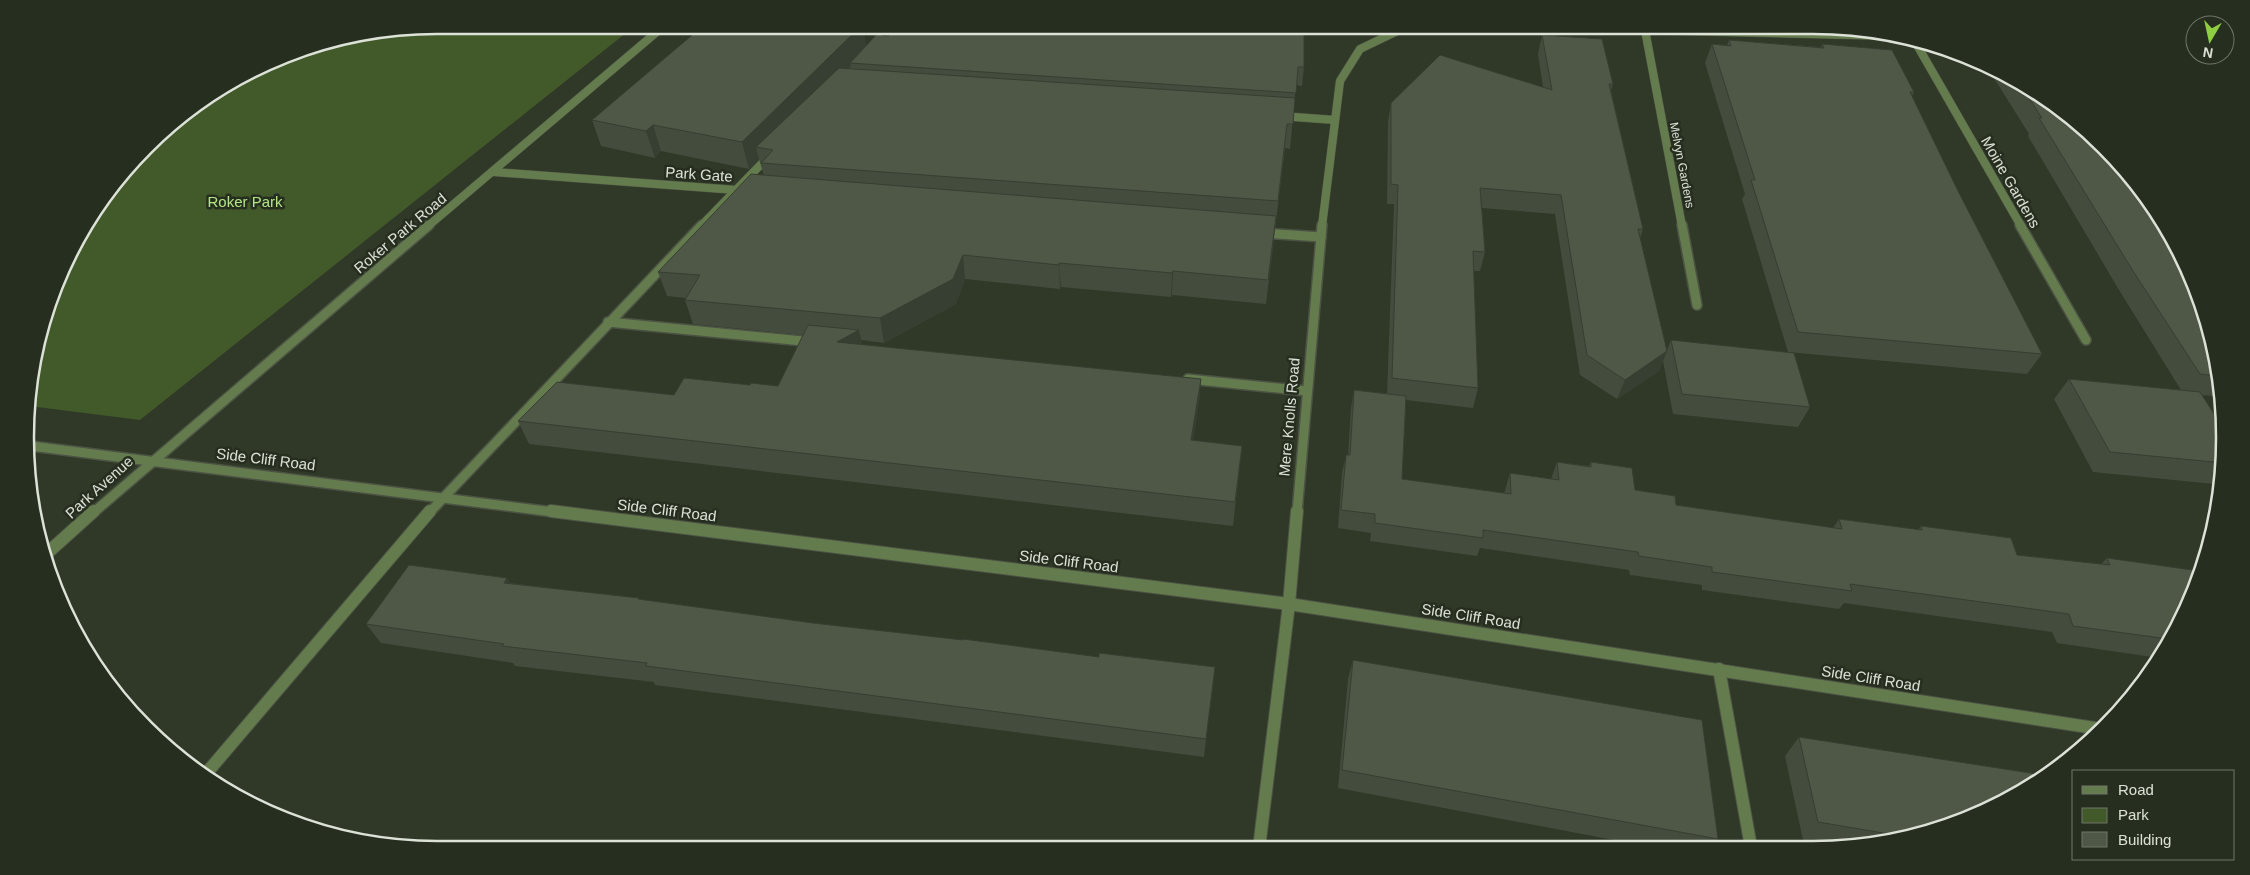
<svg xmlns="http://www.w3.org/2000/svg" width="2250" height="875" viewBox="0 0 2250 875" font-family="Helvetica,sans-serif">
  <rect width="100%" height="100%" fill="#303828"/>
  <polygon fill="#42592a" points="437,25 636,25 140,420 29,406 29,383 47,305 80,232 166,127 231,80 305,47"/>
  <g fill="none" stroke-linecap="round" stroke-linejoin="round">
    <g stroke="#4c5344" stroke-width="9">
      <g id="service-far2">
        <polyline points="880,45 898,25"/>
        <polyline points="1281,116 1335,120"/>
        <polyline points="701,226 769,156"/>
      </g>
    </g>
    <g stroke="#4c5344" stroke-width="12">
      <g id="service-far1">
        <polyline points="608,322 813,342"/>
        <polyline points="1188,379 1307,391"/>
        <polyline points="429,513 702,225"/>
      </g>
    </g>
    <g stroke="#4c5344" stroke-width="14">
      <polyline id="service" points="204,776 430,511"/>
    </g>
    <g stroke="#4c5344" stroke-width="9">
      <g id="minor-far2">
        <polyline points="1434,25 1895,36"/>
        <polyline points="1645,30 1682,226"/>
        <polyline points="1913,38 2021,226"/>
        <polyline points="494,172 750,191"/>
        <polyline points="1322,226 1340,81 1360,49 1410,25"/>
      </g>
    </g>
    <g stroke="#4c5344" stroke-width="12">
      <g id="minor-far1">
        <polyline points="1682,225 1697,305"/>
        <polyline points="2020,225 2086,340"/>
        <polyline points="1263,233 1321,237"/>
        <polyline points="1297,513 1322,225"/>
      </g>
    </g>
    <g stroke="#4c5344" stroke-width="14">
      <g id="minor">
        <polyline points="1719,669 1751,847"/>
        <polyline points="1259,848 1289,604 1297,511"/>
      </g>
    </g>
    <g stroke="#4c5344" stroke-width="9">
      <polyline id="tertiary-far2" points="428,226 665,25"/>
    </g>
    <g stroke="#4c5344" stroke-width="12">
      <g id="tertiary-far1">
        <polyline points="31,446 561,513"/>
        <polyline points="93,513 429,225"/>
      </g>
    </g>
    <g stroke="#4c5344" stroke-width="14">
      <g id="tertiary">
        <polyline points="551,511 1289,604 2101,729"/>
        <polyline points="44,556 94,511"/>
      </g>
    </g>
    <use href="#service-far2" stroke="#647c4d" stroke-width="8"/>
    <use href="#service-far1" stroke="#647c4d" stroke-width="9"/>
    <use href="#service" stroke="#647c4d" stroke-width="12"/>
    <use href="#minor-far2" stroke="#647c4d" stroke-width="8"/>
    <use href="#minor-far1" stroke="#647c4d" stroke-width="9"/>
    <use href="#minor" stroke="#647c4d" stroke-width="12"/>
    <use href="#tertiary-far2" stroke="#647c4d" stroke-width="8"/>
    <use href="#tertiary-far1" stroke="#647c4d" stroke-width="9"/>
    <use href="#tertiary" stroke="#647c4d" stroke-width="12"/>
  </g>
  <g fill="#444c3d">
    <polygon points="1542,35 1613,84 1611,91 1643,229 1640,238 1667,350 1671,340 1810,407 1798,427 1673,414 1663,361 1659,371 1617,399 1580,375 1555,214 1482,208 1485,252 1480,271 1473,271 1478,388 1473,408 1406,400 1402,479 1504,494 1510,473 1551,479 1557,462 1589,466 1591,462 1635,490 1676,505 1833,528 1839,519 1918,530 1921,526 2017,555 2101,564 2107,558 2199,571 2159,658 2057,643 2052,632 1844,603 1839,609 1702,590 1702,585 1630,575 1629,570 1480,548 1477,556 1370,541 1371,533 1338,528 1342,473 1346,455 1348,455 1351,408 1354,390 1387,394 1394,204 1387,204 1388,122 1391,103 1543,87 1538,54"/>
    <polygon points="888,36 1304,67 1302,86 1296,85 1290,149 1285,148 1266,304 1172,295 1171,297 1061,287 1060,289 965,279 956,304 884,343 861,340 862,345 1201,379 1199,402 1193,441 1242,446 1233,526 529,444 518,421 674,395 750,385 778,386 803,335 693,324 685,300 686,298 667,296 658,272 764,176 759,159 749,169 661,151 655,158 601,146 592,120 866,46"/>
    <polygon points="1729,40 1821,47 1822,44 1914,92 1912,96 1958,191 2042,354 2027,374 1788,352 1742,199 1745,194 1705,63 1712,44 1727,45"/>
    <polygon points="1988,65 1995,68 2064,110 2203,305 2222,384 2222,397 2202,395 2223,428 2224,465 2222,476 2214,484 2093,472 2054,399 2069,379 2181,390 2119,290 2028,136 2029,134 1987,67"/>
    <polygon points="507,578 510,583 639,599 1213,686 1204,757 655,685 654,682 515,666 513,663 381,643 366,624"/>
    <polygon points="1353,660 1718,839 1712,847 1651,847 1338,788 1348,679"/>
    <polygon points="1799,737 1995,808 1867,846 1842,846 1803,840 1785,756"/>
  </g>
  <g fill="#373e32">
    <polygon points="862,25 863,25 867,50 850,63 851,66 769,149 756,147 759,159 749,169 742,142"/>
    <polygon points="653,125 661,151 655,158 646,131"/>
    <polygon points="963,255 965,279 956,304 884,343 880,318"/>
    <polygon points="1059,263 1061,287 1060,289 1059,265"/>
    <polygon points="1173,271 1172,295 1171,297 1172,273"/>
    <polygon points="859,330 864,354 837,342"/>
    <polygon points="1667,351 1659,371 1617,399 1625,380"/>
    <polygon points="1201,379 1199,402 1190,464 1191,440"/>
    <polygon points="507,578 519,598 504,583"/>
    <polygon points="1215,667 1213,686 1204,757 1206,739"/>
  </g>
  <g fill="#4f5847" stroke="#373e32">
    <polygon points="704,25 862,25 742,142 653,125 646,131 592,120"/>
    <polygon points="899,25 1304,25 1304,67 1298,67 1296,93 850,63 877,34 888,36"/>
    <polygon points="1542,35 1602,39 1613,84 1609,84 1643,229 1638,229 1667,351 1625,380 1587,355 1561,195 1480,188 1485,252 1473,251 1478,388 1392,378 1398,185 1391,184 1391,103 1440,55 1552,90"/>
    <polygon points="1729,40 1824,48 1822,44 1892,50 1914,92 1910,92 1958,191 2042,354 1798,332 1751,180 1755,180 1712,44 1731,46"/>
    <polygon points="839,68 1295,98 1293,124 1287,124 1278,201 761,163 773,150 756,147"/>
    <polygon points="2019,83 2064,110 2123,166 2170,232 2203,305 2220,376 2200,374 2133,271 2039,118 2042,118"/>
    <polygon points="751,174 1276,216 1268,280 1173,271 1172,273 1059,263 1059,265 963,255 953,279 880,318 685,300 700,275 658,272"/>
    <polygon points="808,325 859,330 837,342 1201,379 1191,440 1242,446 1235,502 518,421 557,382 674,395 684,378 750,385 751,383 778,386"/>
    <polygon points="1671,340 1794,353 1810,407 1682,394"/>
    <polygon points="2069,379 2200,392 2223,428 2224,463 2110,452"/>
    <polygon points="1354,390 1406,396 1402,479 1511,494 1510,473 1559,480 1557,462 1591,467 1591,462 1632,468 1635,490 1675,496 1676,505 1842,529 1839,519 1922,530 1921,526 2011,538 2017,555 2110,565 2107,558 2199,571 2168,639 2073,626 2069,614 1850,584 1852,591 1712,572 1712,567 1639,556 1638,552 1483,530 1483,538 1375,523 1375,514 1341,510 1346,455 1350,455"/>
    <polygon points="409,565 507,578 504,583 639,598 638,599 813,623 963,640 963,639 1099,657 1099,653 1215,667 1206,739 646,666 647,663 502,646 504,644 366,624"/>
    <polygon points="1353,660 1702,720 1718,839 1342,770"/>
    <polygon points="1799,737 2043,775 1995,808 1901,836 1818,822"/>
  </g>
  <g text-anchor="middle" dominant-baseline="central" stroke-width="5" stroke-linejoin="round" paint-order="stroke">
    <g font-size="12" fill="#dde2d8" stroke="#262e1f">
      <text transform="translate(1682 165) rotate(79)">Melvyn Gardens</text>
    </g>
    <g font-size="15" fill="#dde2d8" stroke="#262e1f">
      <text transform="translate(699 174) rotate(4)">Park Gate</text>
      <text transform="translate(2011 182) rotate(60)">Moine Gardens</text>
      <text transform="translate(400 233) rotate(-40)">Roker Park Road</text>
      <text transform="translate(1289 417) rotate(-85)">Mere Knolls Road</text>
      <text transform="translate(266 459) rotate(7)">Side Cliff Road</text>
      <text transform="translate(99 487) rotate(-42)">Park Avenue</text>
      <text transform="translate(667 510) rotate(7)">Side Cliff Road</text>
      <text transform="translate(1069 561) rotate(7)">Side Cliff Road</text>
      <text transform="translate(1471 616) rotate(9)">Side Cliff Road</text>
      <text transform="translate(1871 678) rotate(9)">Side Cliff Road</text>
    </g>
    <g font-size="15" fill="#b4e685" stroke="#262e1f">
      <text x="245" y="201">Roker Park</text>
    </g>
  </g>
  <path d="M0 0H2250V875H0ZM437 34H1813A403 403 0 0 1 2216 437V438A403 403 0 0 1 1813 841H437A403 403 0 0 1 34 438V437A403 403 0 0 1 437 34Z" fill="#262e1f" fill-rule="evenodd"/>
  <path fill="none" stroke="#dde2d8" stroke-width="2.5" d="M437 34H1813A403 403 0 0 1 2216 437V438A403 403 0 0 1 1813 841H437A403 403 0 0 1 34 438V437A403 403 0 0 1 437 34Z"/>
  <rect x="2072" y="770" width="162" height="90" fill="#262e1f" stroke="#6f7669"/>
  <rect x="2082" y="786" width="25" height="8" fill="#647c4d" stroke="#6f7669"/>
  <text x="2118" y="795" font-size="15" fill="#dde2d8">Road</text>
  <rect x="2082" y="808" width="25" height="15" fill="#42592a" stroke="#6f7669"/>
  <text x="2118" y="820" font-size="15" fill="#dde2d8">Park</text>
  <rect x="2082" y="832" width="25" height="15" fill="#4f5847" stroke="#6f7669"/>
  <text x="2118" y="845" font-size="15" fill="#dde2d8">Building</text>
  <g transform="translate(2210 40) rotate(189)"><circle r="24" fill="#262e1f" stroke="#6f7669"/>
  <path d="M0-4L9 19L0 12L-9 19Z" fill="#8ece43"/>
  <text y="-8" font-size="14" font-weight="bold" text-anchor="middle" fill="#dde2d8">N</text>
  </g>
</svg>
